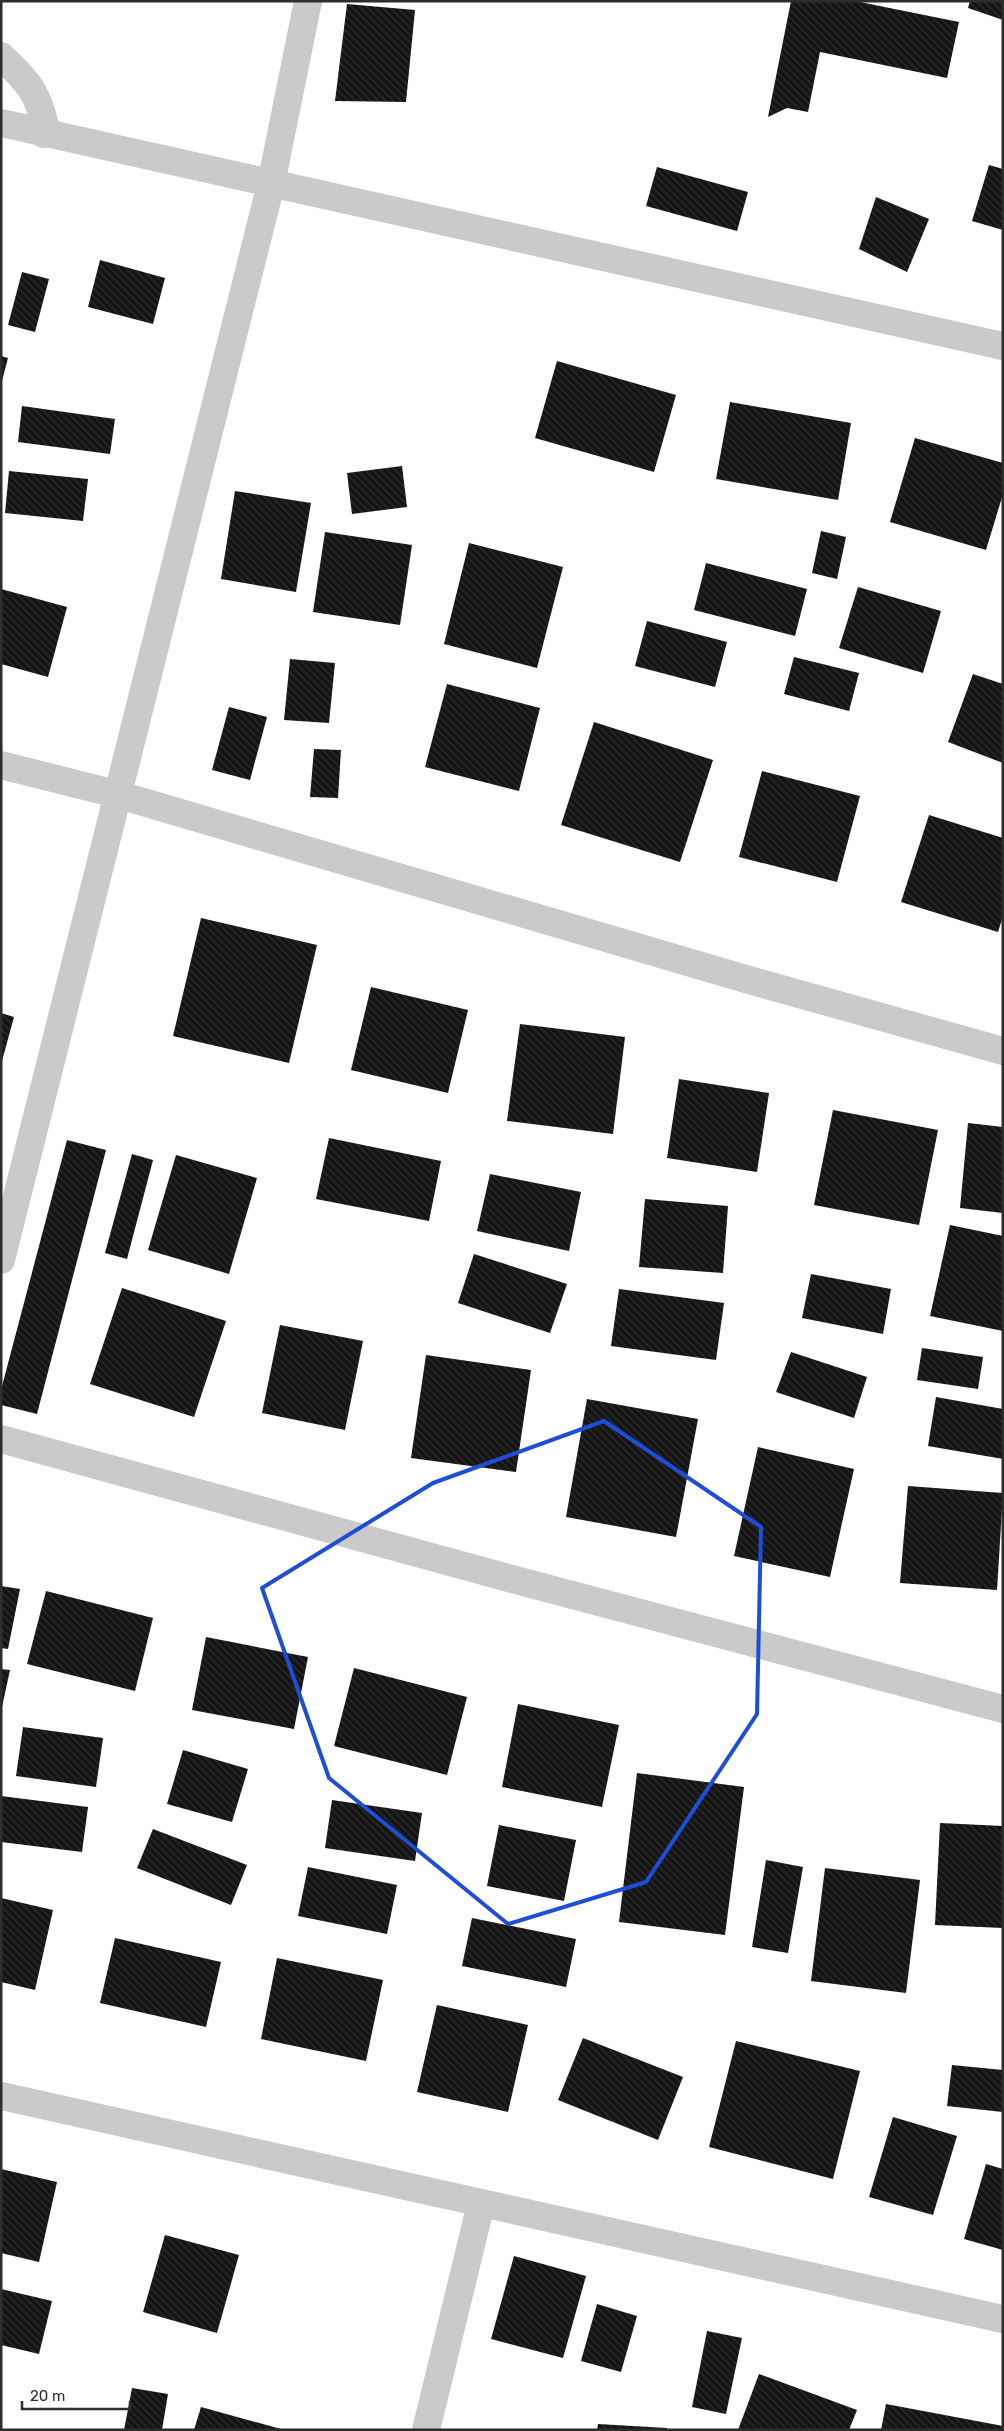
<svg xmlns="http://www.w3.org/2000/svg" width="1004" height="2431" viewBox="0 0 1004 2431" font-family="Rubik,sans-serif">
  <defs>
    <pattern id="building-back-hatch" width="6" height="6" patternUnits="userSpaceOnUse" patternTransform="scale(1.25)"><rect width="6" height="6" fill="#141414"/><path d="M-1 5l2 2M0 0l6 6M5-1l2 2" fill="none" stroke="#2e2e2e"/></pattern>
  </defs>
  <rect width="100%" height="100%" fill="#fff"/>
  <g fill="url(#building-back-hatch)">
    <polygon points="791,1 855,1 959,22 947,78 820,52 808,112 787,108 768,117"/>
    <polygon points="970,1 1003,1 1003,20 968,8"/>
    <polygon points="347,4 415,10 406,102 335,101"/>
    <polygon points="989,165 1003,169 1003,230 972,221"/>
    <polygon points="657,167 748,192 737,231 646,206"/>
    <polygon points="876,197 929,219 907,272 859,249"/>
    <polygon points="100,260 165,278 153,324 88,307"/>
    <polygon points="22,272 49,279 35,332 8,325"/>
    <polygon points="1,356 8,358 2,381 1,381"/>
    <polygon points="557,361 676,395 654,472 535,438"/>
    <polygon points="730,402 851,423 838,500 716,479"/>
    <polygon points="22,406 115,419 110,454 18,442"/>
    <polygon points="915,438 1003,463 1003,494 986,550 890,522"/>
    <polygon points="402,466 407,507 352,514 347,473"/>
    <polygon points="9,471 88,479 83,521 5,513"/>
    <polygon points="235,491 311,503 296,592 221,579"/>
    <polygon points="821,531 846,537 837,579 812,573"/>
    <polygon points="325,532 412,545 400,625 313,612"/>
    <polygon points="469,543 563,567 537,668 444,644"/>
    <polygon points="706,563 807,589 795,636 694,610"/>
    <polygon points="858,587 941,611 923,673 839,648"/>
    <polygon points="1,589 67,607 48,677 1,664"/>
    <polygon points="647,621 727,642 715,687 635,666"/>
    <polygon points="794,657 859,673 849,711 784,694"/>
    <polygon points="290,659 335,663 329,723 284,720"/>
    <polygon points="973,674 1003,684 1003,763 948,742"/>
    <polygon points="447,684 540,708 519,791 425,767"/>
    <polygon points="229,707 267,717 250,780 212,770"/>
    <polygon points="594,722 713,760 680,862 561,825"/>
    <polygon points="314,749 341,750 338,798 310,797"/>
    <polygon points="762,771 860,796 837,882 739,857"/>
    <polygon points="929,815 1003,838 1003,916 998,932 901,902"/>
    <polygon points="201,918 317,945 289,1063 173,1036"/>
    <polygon points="371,987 468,1010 448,1093 351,1070"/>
    <polygon points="1,1013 14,1017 2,1061 1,1061"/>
    <polygon points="520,1024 625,1037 613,1134 507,1121"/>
    <polygon points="679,1079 769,1093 757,1172 667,1158"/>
    <polygon points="833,1110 938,1130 919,1225 814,1205"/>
    <polygon points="968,1123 1003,1127 1003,1213 960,1208"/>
    <polygon points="329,1138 441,1161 429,1221 316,1199"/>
    <polygon points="67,1140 106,1150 37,1414 1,1405 1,1390"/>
    <polygon points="132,1154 153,1160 127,1259 105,1253"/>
    <polygon points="176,1155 257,1178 229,1274 148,1250"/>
    <polygon points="490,1174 581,1192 569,1251 477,1231"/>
    <polygon points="645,1199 728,1206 723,1273 639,1267"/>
    <polygon points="950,1225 1003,1236 1003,1331 930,1316"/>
    <polygon points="474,1254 567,1284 550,1333 458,1303"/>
    <polygon points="811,1274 891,1289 883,1334 802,1318"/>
    <polygon points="122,1288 226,1321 194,1417 90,1384"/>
    <polygon points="619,1289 724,1303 716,1360 611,1346"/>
    <polygon points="280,1325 363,1341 345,1430 262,1413"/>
    <polygon points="922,1348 983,1357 978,1389 917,1380"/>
    <polygon points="791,1352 867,1377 854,1418 776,1392"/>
    <polygon points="426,1355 531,1370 516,1472 411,1458"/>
    <polygon points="936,1397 1003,1409 1003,1459 928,1446"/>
    <polygon points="587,1399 698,1419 676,1537 566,1517"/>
    <polygon points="758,1447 854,1469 830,1577 734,1556"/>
    <polygon points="908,1486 1003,1493 997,1590 900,1583"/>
    <polygon points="1,1586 20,1589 8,1649 1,1648"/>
    <polygon points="46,1591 153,1618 135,1691 27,1664"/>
    <polygon points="206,1637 308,1657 294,1729 192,1710"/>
    <polygon points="354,1668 467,1697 447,1775 334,1746"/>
    <polygon points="1,1669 10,1670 2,1707 1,1707"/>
    <polygon points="518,1704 619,1725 602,1807 502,1787"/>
    <polygon points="23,1727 103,1738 96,1787 16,1776"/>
    <polygon points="183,1750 248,1769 232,1822 167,1804"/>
    <polygon points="637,1773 744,1787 725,1935 619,1922"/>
    <polygon points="1,1796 88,1807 82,1852 1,1842"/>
    <polygon points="332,1800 422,1813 415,1861 325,1848"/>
    <polygon points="940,1823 1003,1826 1003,1928 935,1925"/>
    <polygon points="499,1825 576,1840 564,1901 487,1886"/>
    <polygon points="153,1829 247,1865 231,1905 137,1868"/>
    <polygon points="766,1860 803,1867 788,1953 752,1947"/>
    <polygon points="308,1867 397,1885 387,1934 298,1916"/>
    <polygon points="825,1868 920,1880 906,1993 811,1981"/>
    <polygon points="1,1898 53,1910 35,1990 1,1982"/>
    <polygon points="472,1918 576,1939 566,1987 462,1966"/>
    <polygon points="115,1938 221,1962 206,2027 100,2003"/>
    <polygon points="277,1958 383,1980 366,2061 261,2039"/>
    <polygon points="437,2005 528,2025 508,2112 417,2092"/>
    <polygon points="583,2038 683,2077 658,2140 558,2100"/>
    <polygon points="736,2041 860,2071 833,2179 709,2147"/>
    <polygon points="952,2065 1003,2070 1003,2112 947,2106"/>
    <polygon points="893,2117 957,2136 933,2215 869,2197"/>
    <polygon points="986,2164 1003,2169 1003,2250 964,2239"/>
    <polygon points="1,2169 57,2182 39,2262 1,2253"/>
    <polygon points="165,2235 239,2255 217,2333 143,2312"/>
    <polygon points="514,2256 586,2276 563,2358 491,2339"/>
    <polygon points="1,2289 52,2301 39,2354 1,2345"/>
    <polygon points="597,2304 637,2316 621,2372 581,2361"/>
    <polygon points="707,2331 742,2338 726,2414 692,2407"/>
    <polygon points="759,2374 857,2410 849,2430 738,2430"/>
    <polygon points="132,2388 168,2394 162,2430 124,2430"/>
    <polygon points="886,2404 1003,2426 1003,2430 881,2430"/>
    <polygon points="201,2407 281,2429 281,2430 194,2430"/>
    <polygon points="598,2424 667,2428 667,2430 597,2430"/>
  </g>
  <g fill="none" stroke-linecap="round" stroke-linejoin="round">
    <g stroke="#cacaca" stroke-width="28">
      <path d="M1 56C29 82 39 94 46 131L44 134"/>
      <polyline points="1,123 1003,346"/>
      <polyline points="1,765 116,794 749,980 1003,1051"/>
      <polyline points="1,1260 271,184 308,1"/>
      <polyline points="1,1439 512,1579 1003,1709"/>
      <polyline points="426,2430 481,2204"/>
    </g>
    <polyline stroke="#cacaca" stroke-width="28" points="1,2096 1003,2319"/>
  </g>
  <path fill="none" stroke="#1d4ed8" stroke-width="4" stroke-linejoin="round" d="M604 1421 761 1527 757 1714 646 1882 508 1924 329 1778 262 1588 433 1483Z"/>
  <rect width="1004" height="2431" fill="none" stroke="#2d2d2d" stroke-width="5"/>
  <path d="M22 2401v8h108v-8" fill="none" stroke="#2d2d2d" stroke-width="2.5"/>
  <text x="30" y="2401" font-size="15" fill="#2d2d2d" stroke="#ffffff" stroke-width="4" paint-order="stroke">20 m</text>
</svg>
